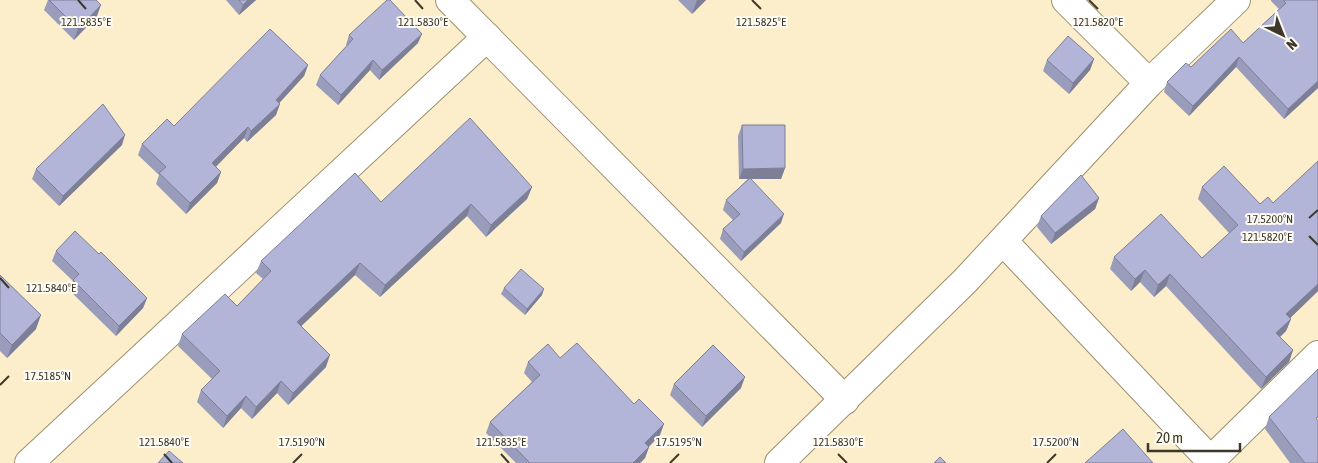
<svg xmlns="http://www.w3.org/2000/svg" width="1318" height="463" viewBox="0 0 1318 463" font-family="'Asap Condensed',sans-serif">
  <rect width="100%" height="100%" fill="#fceeca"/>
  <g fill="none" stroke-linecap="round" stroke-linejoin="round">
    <g stroke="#9c8f6d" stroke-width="30">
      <g id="minor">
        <polyline points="450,0 845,400"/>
        <polyline points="1066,0 1149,83"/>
        <polyline points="1004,242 1213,463"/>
        <polyline points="1211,460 1318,355"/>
        <polyline points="29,463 487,37"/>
        <polyline points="779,463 965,281 1149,83 1236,0"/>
      </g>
    </g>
    <use href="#minor" stroke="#fff" stroke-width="28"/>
  </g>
  <g fill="#999cba">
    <polygon points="48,0 96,0 97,16 74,40 44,10"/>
    <polygon points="226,0 256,0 239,15"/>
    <polygon points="678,0 706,0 692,14"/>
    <polygon points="1271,0 1318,0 1318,88 1284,119 1236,67 1189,116 1164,92 1167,82 1191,67 1243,43 1279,9 1271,1"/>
    <polygon points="349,35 418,43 379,80 370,70 338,105 316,85 320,75 347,46 346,45"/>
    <polygon points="1094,59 1090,70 1069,94 1043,71 1047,60"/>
    <polygon points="308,65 304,76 279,103 276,115 247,142 244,138 216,167 221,172 217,183 186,214 156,184 159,175 138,155 142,144 174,126"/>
    <polygon points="742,125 785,168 781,179 751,179 781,223 741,261 720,239 723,229 733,220 723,210 726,200 748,179 739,179 738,136"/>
    <polygon points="122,145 59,206 32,179 36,169"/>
    <polygon points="532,187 527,199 486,237 467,216 380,297 355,275 301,326 326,367 288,405 277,393 252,419 241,408 223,428 197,402 201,390 212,379 178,346 182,334 237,306 263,279 256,273 261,261 381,202"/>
    <polygon points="1202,187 1318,291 1290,318 1291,319 1286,331 1280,337 1293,350 1289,362 1261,389 1166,286 1154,297 1140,282 1131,291 1110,269 1114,257 1202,258 1229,233 1198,199"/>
    <polygon points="1099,198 1095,209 1051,244 1037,227 1041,216"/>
    <polygon points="56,251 99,254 147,298 143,308 116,336 69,290 73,281 52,261"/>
    <polygon points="0,275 36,329 7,358 0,351"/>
    <polygon points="504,288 542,295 525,315 501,294"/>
    <polygon points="560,358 660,435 649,447 645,458 640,463 516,463 486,433 490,422 532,382 524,373 528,362"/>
    <polygon points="674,384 741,388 702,427 670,395"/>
    <polygon points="1269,417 1318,463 1290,463 1265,429"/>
  </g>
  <g fill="#7d7f97">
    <polygon points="248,0 256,0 239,15 243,5"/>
    <polygon points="697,0 706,0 692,14"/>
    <polygon points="101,5 97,16 74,40 78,29"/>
    <polygon points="422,34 418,43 379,80 382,70"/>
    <polygon points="1239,57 1236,67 1189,116 1193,106"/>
    <polygon points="1094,59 1090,70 1069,94 1073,83"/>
    <polygon points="373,60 370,70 338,105 341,95"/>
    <polygon points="308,65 304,76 272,111 276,100"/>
    <polygon points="1318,81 1318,88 1284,119 1288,109"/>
    <polygon points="280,104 276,115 247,142 251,131"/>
    <polygon points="248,127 244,138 208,174 212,163"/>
    <polygon points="125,135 122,145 59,206 63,196"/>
    <polygon points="785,168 781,179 739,179 743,169"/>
    <polygon points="221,172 217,183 186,214 190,203"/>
    <polygon points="532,187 527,199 486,237 491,225"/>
    <polygon points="1099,198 1095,209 1051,244 1055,233"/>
    <polygon points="471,204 467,216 380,297 385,285"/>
    <polygon points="784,214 781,223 741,261 744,252"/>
    <polygon points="360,263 355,275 293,334 297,322"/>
    <polygon points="1145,270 1140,282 1131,291 1135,279"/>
    <polygon points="1170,274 1166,286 1154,297 1158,285"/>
    <polygon points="1318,284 1318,291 1282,326 1286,314"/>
    <polygon points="544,289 542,295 525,315 527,309"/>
    <polygon points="147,298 143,308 116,336 119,326"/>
    <polygon points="41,315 36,329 7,358 12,345"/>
    <polygon points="1291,319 1286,331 1272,344 1276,333"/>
    <polygon points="1293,350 1289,362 1261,389 1266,377"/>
    <polygon points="330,355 326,367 288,405 293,393"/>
    <polygon points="745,377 741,388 702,427 706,416"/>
    <polygon points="281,381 277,393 252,419 256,407"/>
    <polygon points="246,396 241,408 223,428 227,416"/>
    <polygon points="664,424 660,435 641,454 645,443"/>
    <polygon points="649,447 645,458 640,463 633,463"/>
  </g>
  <g fill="#b2b5d8" stroke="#7d7f97">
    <polygon points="49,0 96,0 101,5 78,29"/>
    <polygon points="239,0 248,0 243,5"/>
    <polygon points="387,0 390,0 422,34 382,70 373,60 341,95 320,75 353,39 349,35"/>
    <polygon points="1283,0 1318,0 1318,81 1288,109 1239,57 1193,106 1167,82 1186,63 1191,67 1231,29 1243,43 1286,3"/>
    <polygon points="270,29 308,65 276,100 280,104 251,131 248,127 212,163 221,172 190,203 159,173 166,167 142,144 167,119 174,126"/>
    <polygon points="1068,36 1094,59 1073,83 1047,60"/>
    <polygon points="103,104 125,135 63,196 36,169"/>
    <polygon points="470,118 532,187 491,225 471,204 385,285 360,263 297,322 330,355 293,393 281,381 256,407 246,396 227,416 201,390 220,371 182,334 225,294 237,306 271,271 261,261 355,173 381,202"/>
    <polygon points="742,125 785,125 785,168 743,169"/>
    <polygon points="1318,161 1318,284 1286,314 1291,319 1276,333 1293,350 1266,377 1170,274 1158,285 1145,270 1135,279 1114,257 1161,214 1202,258 1238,225 1202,187 1224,166 1260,204 1268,197 1273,203"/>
    <polygon points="1081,175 1099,198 1055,233 1041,216"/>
    <polygon points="750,178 784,214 744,252 723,229 740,214 726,200"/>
    <polygon points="75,231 99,254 101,252 147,298 119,326 73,280 79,274 56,251"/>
    <polygon points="521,269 544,289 527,309 504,288"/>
    <polygon points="0,275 41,315 12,345 0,333"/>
    <polygon points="577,343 634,404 639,399 664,424 645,443 649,447 633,463 530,463 490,422 540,375 528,362 548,344 560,358"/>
    <polygon points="713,345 745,377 706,416 674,384"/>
    <polygon points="1318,369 1318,417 1316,418 1318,421 1318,463 1305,463 1269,417"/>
    <polygon points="1123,429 1153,463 1085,463"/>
    <polygon points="169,451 183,463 158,463"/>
    <polygon points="940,457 946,463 934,463"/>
  </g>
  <path fill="none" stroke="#3d3829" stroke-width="2" d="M78 0 86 9M415 0 423 9M752 0 761 9M1089 0 1098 9M1309 218 1318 210M1309 236 1318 245M0 278 9 288M0 385 9 376M164 454 172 463M501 454 509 463M838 454 847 463M293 463 302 454M670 463 679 454M1047 463 1056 454"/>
  <g font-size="12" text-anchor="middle" fill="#3d3829" stroke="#fffcf5" stroke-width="4" stroke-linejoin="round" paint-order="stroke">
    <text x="86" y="26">121.5835°E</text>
    <text x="423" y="26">121.5830°E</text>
    <text x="761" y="26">121.5825°E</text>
    <text x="1098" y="26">121.5820°E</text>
    <text x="1270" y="223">17.5200°N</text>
    <text x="1267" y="241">121.5820°E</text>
    <text x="51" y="292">121.5840°E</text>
    <text x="48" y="380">17.5185°N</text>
    <text x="164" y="446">121.5840°E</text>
    <text x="501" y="446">121.5835°E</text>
    <text x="838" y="446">121.5830°E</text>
    <text x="302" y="446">17.5190°N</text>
    <text x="679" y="446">17.5195°N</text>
    <text x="1056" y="446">17.5200°N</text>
  </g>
  <g transform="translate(1283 35) rotate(137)" stroke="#fffcf5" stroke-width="4" paint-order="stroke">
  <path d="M0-4L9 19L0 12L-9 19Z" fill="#3d3829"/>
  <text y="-8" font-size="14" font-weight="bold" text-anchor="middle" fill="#3d3829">N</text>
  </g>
  <path d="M1148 443v8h92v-8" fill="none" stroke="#3d3829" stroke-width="2.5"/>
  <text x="1156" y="443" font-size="15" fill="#3d3829" stroke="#fffcf5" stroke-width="4" paint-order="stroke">20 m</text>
</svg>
